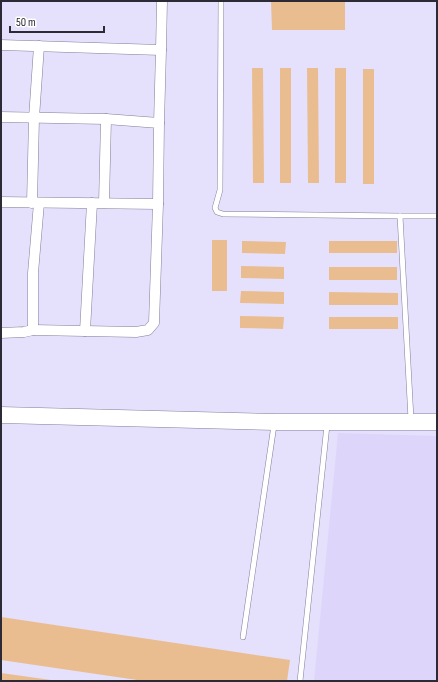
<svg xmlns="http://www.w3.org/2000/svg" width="438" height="682" viewBox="0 0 438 682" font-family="'Sofia Sans Condensed',sans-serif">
  <rect width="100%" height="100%" fill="#e5e0fc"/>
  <polygon fill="#ddd6fa" points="338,433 437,436 437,681 314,681"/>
  <g fill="#e9bd90">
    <polygon points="271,1 345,1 345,30 272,30"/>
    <polygon points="252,68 263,68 264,183 253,183"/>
    <rect x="280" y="68" width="11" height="115"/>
    <polygon points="307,68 318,68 319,183 308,183"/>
    <rect x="335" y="68" width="11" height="115"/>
    <rect x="363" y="69" width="11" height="115"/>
    <rect x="212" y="240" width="15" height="51"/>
    <polygon points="242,241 286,242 285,254 242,253"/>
    <rect x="329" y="241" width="68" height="12"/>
    <polygon points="241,266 284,267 284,279 241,278"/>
    <rect x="329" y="267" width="68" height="13"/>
    <polygon points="241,291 284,292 284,304 240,303"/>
    <polygon points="329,292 398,293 398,305 329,305"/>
    <polygon points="240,316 284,317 283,329 240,328"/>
    <rect x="329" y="317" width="69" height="12"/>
    <polygon points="1,617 290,660 287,681 144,681 1,660"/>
    <polygon points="1,673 51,680 51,681 1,681"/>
  </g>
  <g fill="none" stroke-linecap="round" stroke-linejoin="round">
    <g stroke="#837e97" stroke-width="6">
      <g id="lane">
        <polyline points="221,1 220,190 215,208 217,212 223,214 400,216 437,216"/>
        <polyline points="400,216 411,419"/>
        <polyline points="243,637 274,425"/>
        <polyline points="300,681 327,425"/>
      </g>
    </g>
    <g stroke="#837e97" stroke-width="11">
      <g id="street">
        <polyline points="1,45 161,50 162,1"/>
        <polyline points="1,117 106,119 159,123 158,204 154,323 148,330 136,332 33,330 24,332 1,333"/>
        <polyline points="159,123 161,50"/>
        <polyline points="1,202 158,204"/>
        <polyline points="32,203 34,118 39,46"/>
        <polyline points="104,203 106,119"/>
        <polyline points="33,330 33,273 39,203"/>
        <polyline points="85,331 92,203"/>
      </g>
    </g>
    <g stroke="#837e97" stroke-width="17">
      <polyline id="primary" points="1,415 275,422 437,422"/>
    </g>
    <use href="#lane" stroke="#fff" stroke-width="5"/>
    <use href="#street" stroke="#fff" stroke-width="10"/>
    <use href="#primary" stroke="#fff" stroke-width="16"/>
  </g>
  <rect width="438" height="682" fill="none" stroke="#2c2a34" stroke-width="4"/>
  <path d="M10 26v6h94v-6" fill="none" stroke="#2c2a34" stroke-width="2"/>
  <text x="16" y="26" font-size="12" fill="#2c2a34" stroke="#ffffff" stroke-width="3" paint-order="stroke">50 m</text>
</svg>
